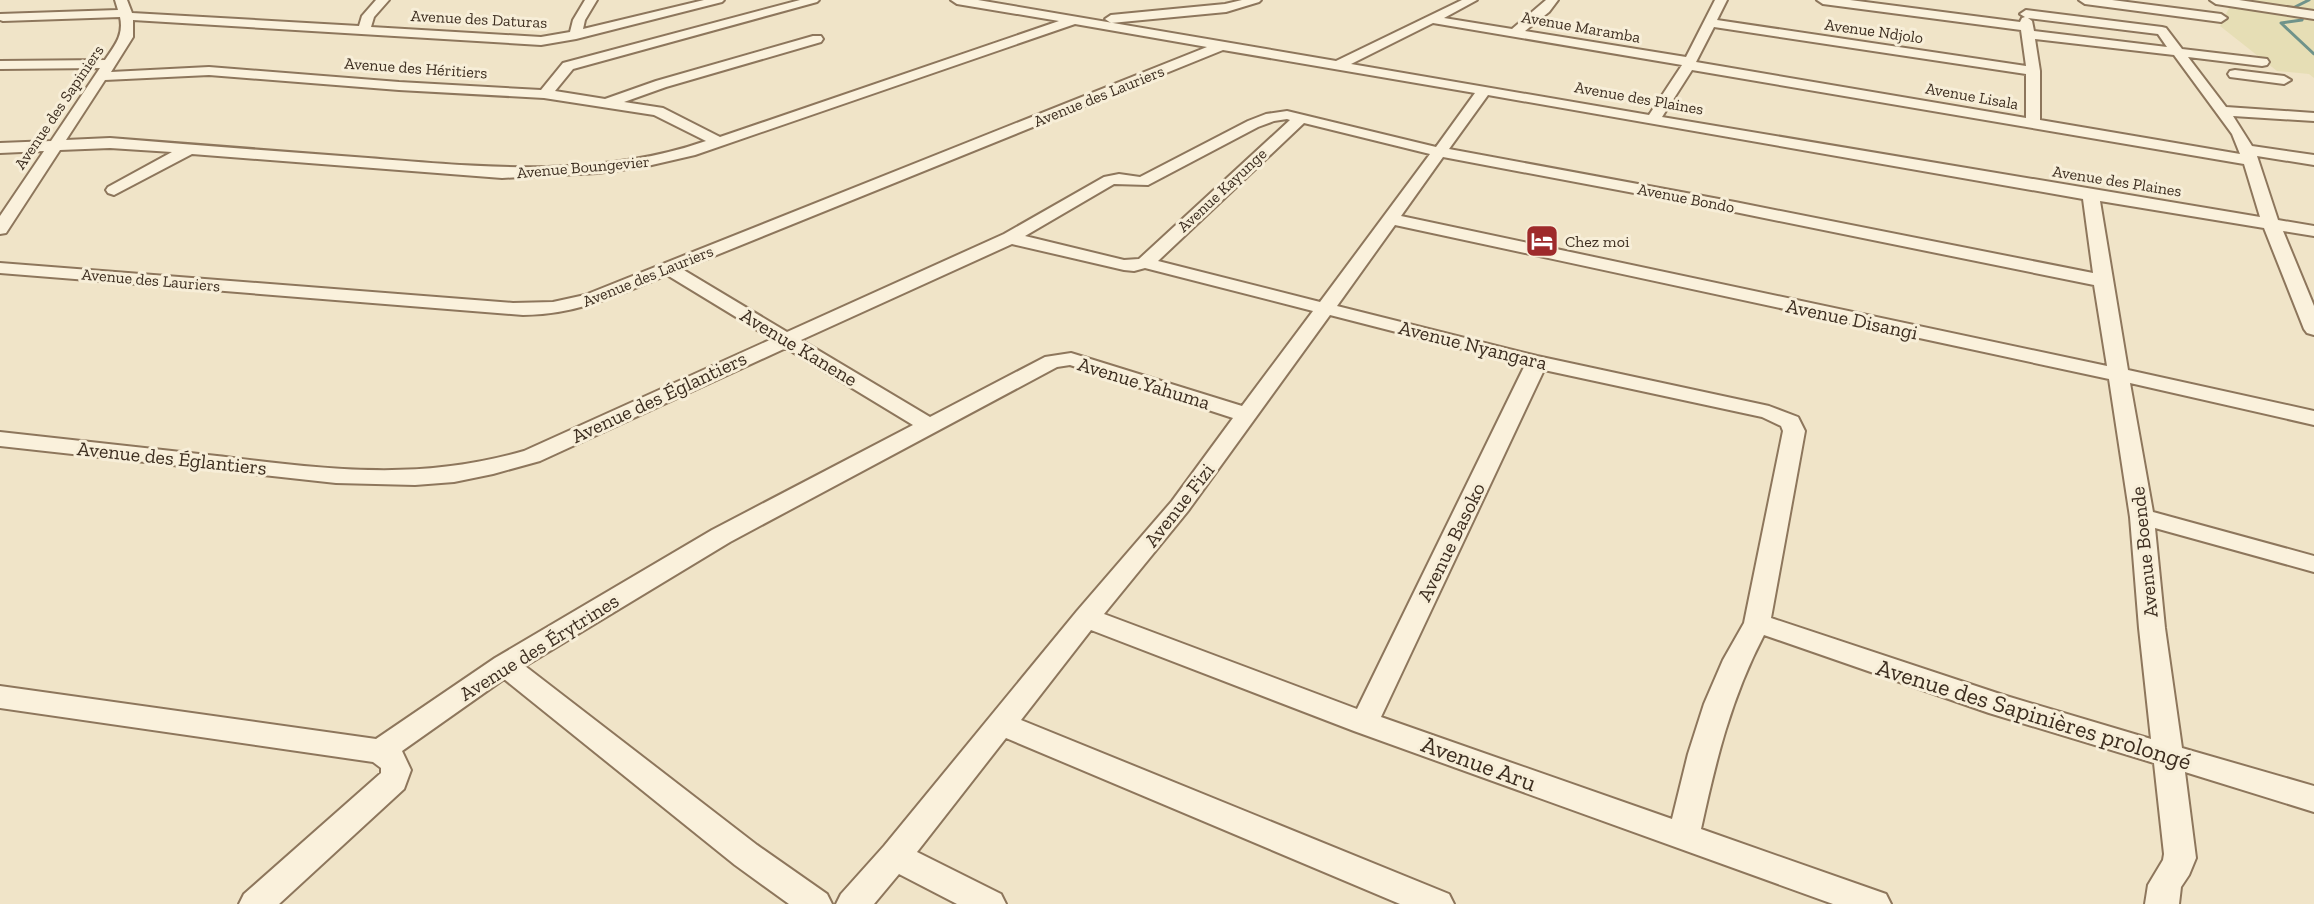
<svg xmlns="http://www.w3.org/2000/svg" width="2314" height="904" viewBox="0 0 2314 904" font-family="'Zilla Slab',serif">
  <rect width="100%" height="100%" fill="#f0e4c8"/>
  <polygon fill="#e6deb5" points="2233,0 2314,0 2314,78 2309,74 2277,71 2220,26"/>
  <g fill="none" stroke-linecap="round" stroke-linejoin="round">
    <polyline stroke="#6f938a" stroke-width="3" points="2309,0 2293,8 2304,14 2302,20 2281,23 2314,54"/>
    <g stroke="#8d765c" stroke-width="4">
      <g id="minor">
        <path d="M115 0H127L132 13 359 26 362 16 376 0H389L374 17 371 27 541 37 570 32 573 20 585 0H597L585 20 583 29 704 0H724L722 2 576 39 541 45 133 20V37L111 72 209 67 399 82 541 90 563 63 800 0H819L817 2 573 69 555 91 605 99 656 81 813 36H821L823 39 821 42 666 87 624 102 663 108 720 137 1059 21 957 4 951 0H978L1336 61 1462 0H1477L1444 18 1512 29 1546 0H1558L1549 12 1525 31 1686 57 1715 0H1727L1717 20 2026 66 2021 30 1823 4 1817 0H1850L2020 22 2022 18 2025 17 2020 14 2026 10 2162 27 2166 28 2182 49 2267 59 2269 62 2267 65 2262 66 2188 57 2226 107 2314 113V121L2233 116 2252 146 2314 155V165L2257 156 2278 220 2314 226V236L2283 231 2314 306V335L2307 333 2304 329 2264 228 2100 201 2128 370 2314 411V425L2130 383 2153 512 2314 556V572L2155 528 2165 628 2182 748 2314 786V812L2185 772 2196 858 2189 875 2181 887 2179 904H2145L2148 885 2163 860 2164 854 2154 763 1989 713 1764 635C1731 698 1716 760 1701 829L1886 894 1891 904H1833L1354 731 1091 630 1021 720 1449 894 1454 904H1400L1006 738 917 852 1001 894 1006 904H957L899 874 874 904H836L841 894 884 846 1077 611 1172 501 1233 418 1070 365 1057 367 730 542 525 666 757 845 827 894 832 904H789L735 865 504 679 402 751 411 770 404 789 279 904H239L244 894 381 773V768L373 762 0 708V686L376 739 495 658 712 530 913 425 786 348 540 461 493 474 454 482 415 485 336 483 0 446V432C72 440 145 448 217 456 325 469 418 482 524 451L772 339 667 275C619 295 575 315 523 315L0 273V263L513 303 553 302 585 295 1207 47 1075 24 695 155 643 167 597 173 502 178 192 154 114 195 108 193 106 190 108 187 172 152 110 148 60 150 6 233 0 234V216L44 151 0 153V143L51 141 100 68 0 69V61L105 60C115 45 124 35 120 17L3 21 0 20V14L118 10ZM2028 18 2158 34 2167 47 2034 31 2032 21ZM1433 23 1682 65 1649 115 1351 64ZM1714 27 2026 74V118L1696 62ZM2035 39 2174 55 2232 134 2240 154 2040 120V71ZM1223 50 1475 93 1436 147 1287 111 1266 114 1248 121 1140 177 1119 174 1104 177 1004 234 787 332 682 269ZM1692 70 2244 164 2260 217 1662 117ZM209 75 399 90 544 98 654 115 706 141C597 179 481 167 368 158 282 152 196 145 110 138L66 140 105 80ZM1488 95 2083 199 2093 273 1735 202 1449 149ZM1287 119 1290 120 1139 259 1124 260 1025 236 1114 184 1148 185 1258 127 1274 121ZM1304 123 1430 154 1320 302 1158 261ZM1443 157 1735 212 2094 285 2107 366 1401 216ZM1395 225 2109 379 2130 517 2139 628 2151 739 2003 695 1771 618 1805 431 1798 417 1769 406 1537 356 1337 306ZM1012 244 1124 270 1134 271 1145 268 1313 311 1242 406 1071 353 1045 357 930 417 801 340ZM1330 315 1525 365 1357 709 1104 614 1188 511ZM1544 370 1762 417 1781 426 1783 431 1744 623 1723 660 1704 704 1688 754 1672 819 1381 717Z"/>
        <polygon points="1242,0 1261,0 1259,2 1226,12 1111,23 1105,19 1111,15 1225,4"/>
        <polygon points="2079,0 2112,0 2221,14 2227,18 2221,22 2085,4"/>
        <polygon points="2210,0 2239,0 2314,11 2314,19 2216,4"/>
        <polygon points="2235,70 2284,76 2291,80 2284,84 2230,77 2228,74 2230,71"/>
      </g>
    </g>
    <use href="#minor" fill="#faf1dc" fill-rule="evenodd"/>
  </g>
  <defs>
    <g id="hotel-square" transform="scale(1.725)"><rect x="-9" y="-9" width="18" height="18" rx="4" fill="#9e2a2b" stroke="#f7eed8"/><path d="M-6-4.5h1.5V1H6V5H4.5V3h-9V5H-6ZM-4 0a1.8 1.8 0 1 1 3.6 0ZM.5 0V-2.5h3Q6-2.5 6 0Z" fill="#fff"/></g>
  </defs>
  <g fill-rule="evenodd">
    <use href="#hotel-square" x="1542" y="241"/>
  </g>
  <g text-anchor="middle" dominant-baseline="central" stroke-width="6" stroke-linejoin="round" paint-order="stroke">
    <g font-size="16" fill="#3d2e20" stroke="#f7eed8">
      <text transform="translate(479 19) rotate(3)">Avenue des Daturas</text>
      <text transform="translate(1581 27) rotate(10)">Avenue Maramba</text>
      <text transform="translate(1874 31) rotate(8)">Avenue Ndjolo</text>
      <text transform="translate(416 68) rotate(4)">Avenue des Héritiers</text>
      <text transform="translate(1099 96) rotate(-22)">Avenue des Lauriers</text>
      <text transform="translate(1972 96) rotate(10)">Avenue Lisala</text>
      <text transform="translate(1639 98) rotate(10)">Avenue des Plaines</text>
      <text transform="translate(59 107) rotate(-56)">Avenue des Sapiniers</text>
      <text transform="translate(583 167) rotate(-5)">Avenue Boungevier</text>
      <text transform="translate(2117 181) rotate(9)">Avenue des Plaines</text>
      <text transform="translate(1222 190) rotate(-43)">Avenue Kayunge</text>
      <text transform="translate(1686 198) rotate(11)">Avenue Bondo</text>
      <text transform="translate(648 276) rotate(-22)">Avenue des Lauriers</text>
      <text transform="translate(151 280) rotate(5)">Avenue des Lauriers</text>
    </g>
    <g font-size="16" fill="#3d2e20" stroke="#f7eed8" text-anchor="start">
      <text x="1565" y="241">Chez moi</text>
    </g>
    <g font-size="20" fill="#3d2e20" stroke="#f7eed8">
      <text transform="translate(1852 319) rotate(12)">Avenue Disangi</text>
      <text transform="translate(1473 345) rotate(14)">Avenue Nyangara</text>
      <text transform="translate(799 347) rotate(31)">Avenue Kanene</text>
      <text transform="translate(1144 383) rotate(17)">Avenue Yahuma</text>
      <text transform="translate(659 397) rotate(-25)">Avenue des Églantiers</text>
      <text transform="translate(172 458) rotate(6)">Avenue des Églantiers</text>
      <text transform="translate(1179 505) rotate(-52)">Avenue Fizi</text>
      <text transform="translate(1451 542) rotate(-64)">Avenue Basoko</text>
      <text transform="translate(2144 552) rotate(-96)">Avenue Boende</text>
      <text transform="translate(539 647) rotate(-32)">Avenue des Érytrines</text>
    </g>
    <g font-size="24" fill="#3d2e20" stroke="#f7eed8">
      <text transform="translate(2034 714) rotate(17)">Avenue des Sapinières prolongé</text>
      <text transform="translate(1479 763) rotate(20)">Avenue Aru</text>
    </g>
  </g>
</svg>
